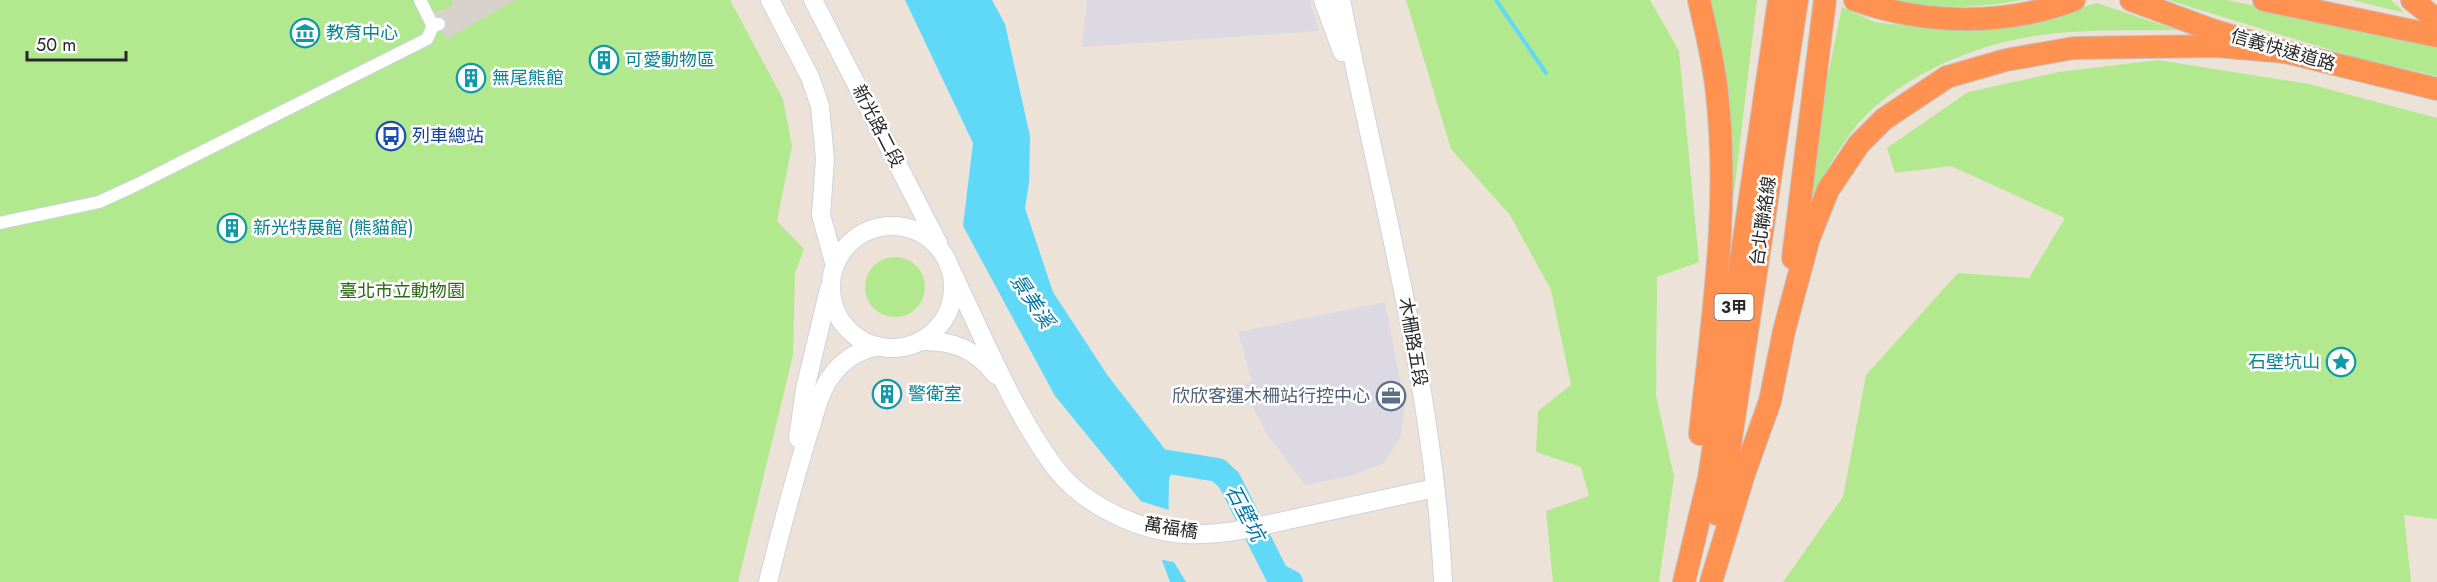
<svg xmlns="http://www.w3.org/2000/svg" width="2437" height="582" viewBox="0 0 2437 582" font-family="Jost,'Noto Sans TC',sans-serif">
  <rect width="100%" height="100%" fill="#ece2d8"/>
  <g fill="#dcd9e3">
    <polygon points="1087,0 1310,0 1319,31 1082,47"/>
    <polygon points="1385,302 1405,407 1401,436 1384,463 1347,477 1305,485 1269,437 1243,390 1243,385 1252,381 1238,332"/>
  </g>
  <g fill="#b2e98e">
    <polygon points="0,0 730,0 783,99 792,146 777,221 804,249 795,273 793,355 738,582 0,582"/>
    <polygon points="1406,0 1650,0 1679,51 1699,262 1657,277 1656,395 1674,477 1659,582 1553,582 1546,511 1589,496 1581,467 1536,452 1538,411 1571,385 1551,290 1510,215 1451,149"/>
    <polygon points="1711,0 1757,0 1727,252 1727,94"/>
    <path d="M1896 0H2022C1977 8 1941 10 1896 0Z"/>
    <polygon points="2168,0 2227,0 2437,44 2437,76 2350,56"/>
    <polygon points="2352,0 2391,0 2405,13"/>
    <path d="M2097 3 2177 30C2125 31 2069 28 2018 39 1963 50 1905 77 1865 116 1842 140 1827 171 1810 199L1824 94 1842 7 1875 22 1924 28 2017 26Z"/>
    <polygon points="2158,60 2309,84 2437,118 2437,519 2404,515 2411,582 1783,582 1843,497 1866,375 1958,273 2029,278 2065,218 1951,166 1895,173 1887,148 1968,92 2059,72"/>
    <circle cx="895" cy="287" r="30"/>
  </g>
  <polygon fill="#d7d2cb" points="452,0 515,0 446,40 434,13 452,6"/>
  <polygon fill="#60d9f9" points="905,0 992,0 1005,24 1030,136 1029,183 1025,208 1053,292 1108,376 1175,462 1169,479 1168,552 1186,582 1170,582 1140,500 1055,396 963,226 973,143"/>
  <polygon fill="#ece2d8" points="1137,500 1172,511 1171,551 1178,563 1158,559"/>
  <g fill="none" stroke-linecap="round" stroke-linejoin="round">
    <polyline stroke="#60d9f9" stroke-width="4" points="1496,0 1546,73"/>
    <polyline stroke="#60d9f9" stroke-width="24" points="1150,459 1218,470 1229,480 1277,575 1291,582"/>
    <g stroke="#cdd2e3" stroke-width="14">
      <g id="street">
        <polyline points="420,0 433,26"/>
        <polyline points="0,223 99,202 136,185 427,39 433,26 439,24"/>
      </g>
    </g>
    <g stroke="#cdd2e3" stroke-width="20">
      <g id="secondary">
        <polyline points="770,0 810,77 820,106 825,159 821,215 835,266"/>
        <polyline points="813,0 938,243"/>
        <polyline points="1323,0 1342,52"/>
        <path d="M1341 0C1379 193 1434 384 1443 582"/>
        <circle cx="892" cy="287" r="61"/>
        <path d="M949 266C981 331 1013 413 1057 470 1085 506 1140 531 1185 534 1223 536 1260 526 1297 518 1343 508 1389 498 1435 488"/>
        <path d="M920 341C953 340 975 349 996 375"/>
        <polyline points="798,438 805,389 829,289"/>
        <path d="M768 582C780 533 793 484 808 435 815 415 819 392 832 375 844 359 858 351 877 346"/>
      </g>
    </g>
    <g stroke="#c3c3c3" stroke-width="24">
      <g id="highway">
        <path d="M1699 0C1706 31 1714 62 1717 94 1730 206 1712 322 1700 434"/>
        <path d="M1855 0C1924 25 2005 26 2074 0"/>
        <polyline points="2131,0 2212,30 2285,52 2437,89"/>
        <polyline points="2264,0 2437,36"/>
        <polyline points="2412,0 2437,20"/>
        <polyline points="1793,258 1825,0"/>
        <polyline points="1717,514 1724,485 1797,0"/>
        <polyline points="1684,582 1709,478 1779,0"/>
        <polyline points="1711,582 1744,474 1770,401 1784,331 1809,238 1828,190 1859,144 1884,119 1947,77 2006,60 2074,48 2217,46 2285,52"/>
      </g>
    </g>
    <use href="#street" stroke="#fff" stroke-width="12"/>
    <use href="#secondary" stroke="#fff" stroke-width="18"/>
    <use href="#highway" stroke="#ff9250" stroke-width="22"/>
  </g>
  <defs>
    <g id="museum-ring" transform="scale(1.5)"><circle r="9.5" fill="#fff" stroke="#0f9aa8" stroke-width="1.5"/><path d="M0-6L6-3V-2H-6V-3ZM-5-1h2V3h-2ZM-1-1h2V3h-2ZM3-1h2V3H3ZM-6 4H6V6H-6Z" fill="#0f9aa8"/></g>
    <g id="building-ring" transform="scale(1.5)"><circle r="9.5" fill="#fff" stroke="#0f9aa8" stroke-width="1.5"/><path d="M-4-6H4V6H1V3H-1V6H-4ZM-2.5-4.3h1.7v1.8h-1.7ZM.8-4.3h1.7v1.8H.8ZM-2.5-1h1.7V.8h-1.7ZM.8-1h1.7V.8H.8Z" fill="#0f9aa8"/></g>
    <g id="bus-ring" transform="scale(1.5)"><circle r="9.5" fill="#fff" stroke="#1a4fb4" stroke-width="1.5"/><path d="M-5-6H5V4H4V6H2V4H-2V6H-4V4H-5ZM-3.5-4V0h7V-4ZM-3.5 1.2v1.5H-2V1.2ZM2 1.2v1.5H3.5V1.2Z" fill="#1a4fb4"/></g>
    <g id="sight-ring" transform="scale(1.5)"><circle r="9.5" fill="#fff" stroke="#0f9aa8" stroke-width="1.5"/><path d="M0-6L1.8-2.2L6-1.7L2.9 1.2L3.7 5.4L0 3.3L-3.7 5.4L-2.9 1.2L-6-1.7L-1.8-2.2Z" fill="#0f9aa8"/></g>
    <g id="office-ring" transform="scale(1.5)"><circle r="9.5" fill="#fff" stroke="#5c6f8a" stroke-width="1.5"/><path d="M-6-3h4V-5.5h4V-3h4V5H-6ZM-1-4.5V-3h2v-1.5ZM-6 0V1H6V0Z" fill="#5c6f8a"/></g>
  </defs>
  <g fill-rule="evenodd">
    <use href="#museum-ring" x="305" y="33"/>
    <use href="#building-ring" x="604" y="60"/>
    <use href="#building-ring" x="471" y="78"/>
    <use href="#bus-ring" x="391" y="136"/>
    <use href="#building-ring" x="232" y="228"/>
    <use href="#sight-ring" x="2341" y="362"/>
    <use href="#building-ring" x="887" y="394"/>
    <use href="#office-ring" x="1391" y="396"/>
  </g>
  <g text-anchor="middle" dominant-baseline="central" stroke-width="5" stroke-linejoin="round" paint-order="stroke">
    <rect fill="#fff" stroke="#686868" stroke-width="1.5" x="1714.5" y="294" width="39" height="26" rx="4.5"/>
    <g font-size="16" font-weight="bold" fill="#282828">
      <text x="1734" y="307">3甲</text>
    </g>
    <g font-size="18" fill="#0d838f" stroke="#fff" text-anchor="start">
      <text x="326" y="33">教育中心</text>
      <text x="625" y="60">可愛動物區</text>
      <text x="492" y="78">無尾熊館</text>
      <text x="253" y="228">新光特展館 (熊貓館)</text>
      <text x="2320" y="362" text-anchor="end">石壁坑山</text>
      <text x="908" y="394">警衛室</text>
    </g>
    <g font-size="18" fill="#282828" stroke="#fff">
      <text transform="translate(2283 50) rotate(16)">信義快速道路</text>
      <text transform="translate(878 126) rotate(63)">新光路二段</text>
      <text transform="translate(1763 221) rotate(-82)">台北聯絡線</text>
      <text transform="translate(1413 342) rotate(80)">木柵路五段</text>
      <text transform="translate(1171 528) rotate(9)">萬福橋</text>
    </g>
    <g font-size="18" fill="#164399" stroke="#fff" text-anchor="start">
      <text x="412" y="136">列車總站</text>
    </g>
    <g font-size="18" fill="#2a6a13" stroke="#fff">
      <text x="402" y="291">臺北市立動物園</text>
    </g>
    <g font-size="18" fill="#4e5e75" stroke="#fff" text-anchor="end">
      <text x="1370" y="396">欣欣客運木柵站行控中心</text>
    </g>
    <g font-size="20" font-style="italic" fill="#0174a3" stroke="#fff">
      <text transform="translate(1032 301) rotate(56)">景美溪</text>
      <text transform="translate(1245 513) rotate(62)">石壁坑</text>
    </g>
  </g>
  <path d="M27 51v9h99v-9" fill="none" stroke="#282828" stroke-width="3"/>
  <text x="36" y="51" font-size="18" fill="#282828" stroke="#ffffff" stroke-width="4.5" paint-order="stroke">50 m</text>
</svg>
